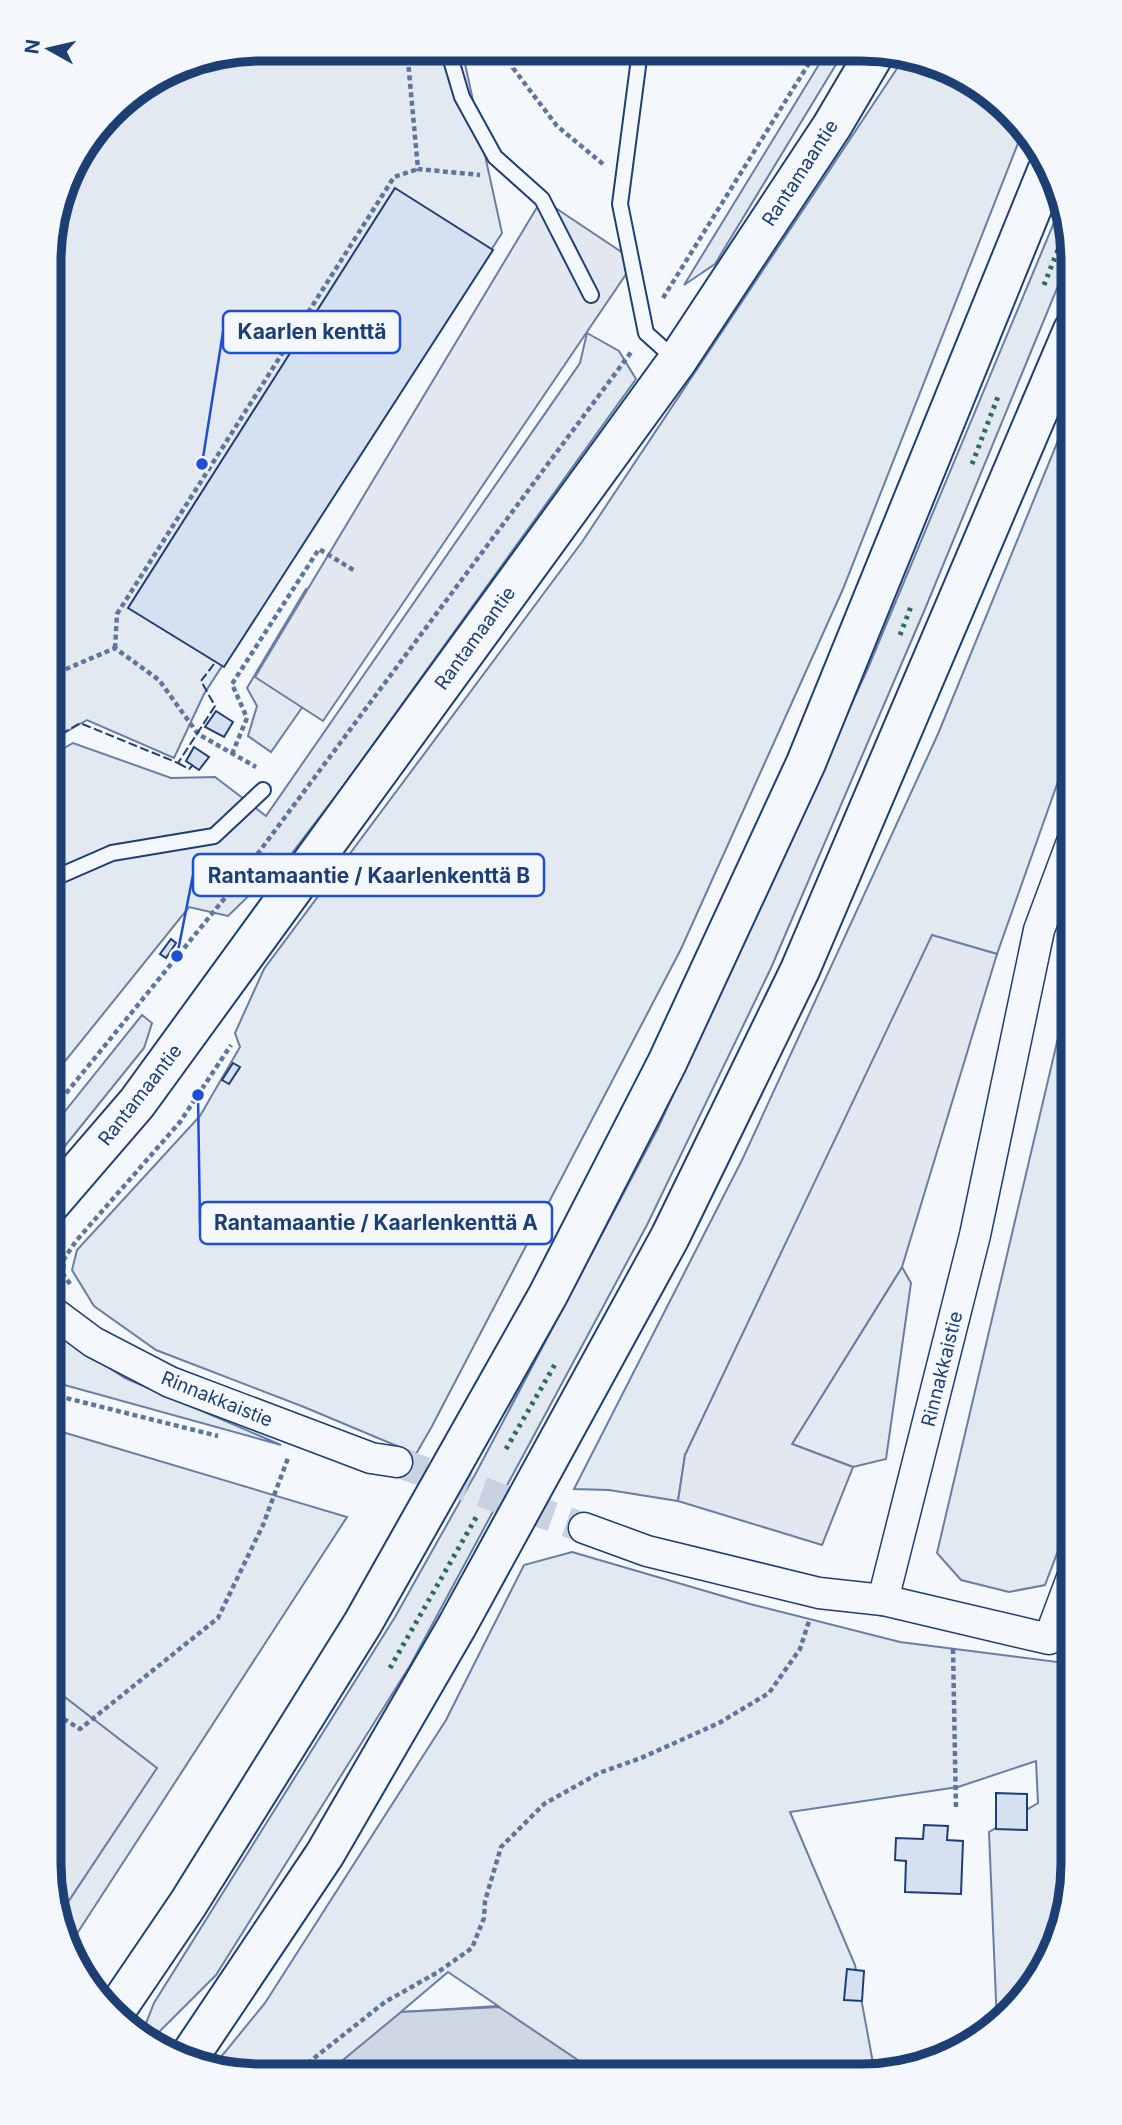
<svg xmlns="http://www.w3.org/2000/svg" width="1122" height="2125" viewBox="0 0 1122 2125" font-family="Inter,sans-serif">
  <rect width="100%" height="100%" fill="#f4f7fb"/>
  <g fill="#e3e9f0" stroke="#687fa3" stroke-width="2" fill-rule="evenodd">
    <polygon points="261,49 462,50 502,233 204,694 174,758 87,720 50,741 51,234 71,167 121,102 180,65"/>
    <polygon points="826,53 843,53 715,264 684,285"/>
    <polygon points="906,55 1000,101 1022,133 843,589 681,949 431,1428 416,1454 304,1407 156,1350 94,1306 72,1270 77,1250 200,1116 240,1047 235,1033 264,969 582,542"/>
    <polygon points="1063,201 1072,252 925,609 771,968 647,1225 411,1664 216,1975 149,2042 141,2036 154,2003 395,1617 477,1471 658,1128 868,668"/>
    <polygon points="587,333 619,351 636,379 344,785 289,857 228,916 189,907 50,1080 50,756 73,743 171,778 215,777 266,816 580,363"/>
    <polygon points="1073,404 1073,739 997,954 933,936 685,1455 678,1501 609,1490 574,1489 743,1158 938,734"/>
    <polygon points="306,589 319,596 306,702 271,752 248,736 257,706 247,688"/>
    <polygon points="1073,974 1073,1511 1045,1585 1009,1592 961,1580 937,1553"/>
    <polygon points="142,1015 152,1023 144,1048 65,1146 50,1134 50,1130"/>
    <polygon points="902,1267 911,1283 886,1459 853,1467 792,1444"/>
    <polygon points="50,1329 125,1378 281,1445 50,1381"/>
    <polygon points="49,1428 347,1517 69,1946 60,1932 58,1917 156,1768 49,1685"/>
    <path d="M572 1552 750 1604 900 1642 1065 1663 1073 1637V1878L1057 1945 1029 1993 997 2024 989 1832 1038 1803 1036 1761 958 1787 790 1812 855 1965 875 2074 861 2076 233 2074 212 2068 265 2003 446 1720 524 1565ZM448 1972 498 2006 402 2012V2011Z"/>
  </g>
  <g fill="#e3e8f0" stroke="#687fa3" stroke-width="2">
    <polygon points="542,199 635,261 323,721 255,677"/>
    <polygon points="932,935 997,954 902,1267 792,1444 853,1467 822,1545 678,1501 685,1455"/>
    <polygon points="49,1685 157,1768 58,1917 49,1864"/>
  </g>
  <polygon fill="#cfd7e4" stroke="#687fa3" stroke-width="2" points="499,2007 600,2075 326,2074 401,2012"/>
  <g fill="#d5e0f0" stroke="#1d3f73" stroke-width="2">
    <polygon points="395,188 493,250 224,667 128,608"/>
    <polygon points="216,711 233,722 224,737 205,727"/>
    <polygon points="194,747 209,757 199,770 186,761"/>
    <polygon points="171,939 176,943 166,958 160,954"/>
    <polygon points="233,1063 240,1067 229,1084 222,1080"/>
    <polygon points="996,1793 1027,1794 1027,1830 996,1829"/>
    <polygon points="924,1825 948,1826 947,1840 963,1841 961,1894 905,1892 906,1861 895,1860 896,1838 923,1839"/>
    <polygon points="847,1969 864,1971 862,2001 844,2000"/>
  </g>
  <g fill="none" stroke-linecap="round" stroke-linejoin="round">
    <polyline stroke="#c9d2e0" stroke-width="30" stroke-dasharray="30 15" stroke-linecap="butt" points="397,1462 584,1528"/>
    <g stroke="#1d3f73" stroke-width="18">
      <g id="lane">
        <polyline points="448,50 462,97 495,157 542,199 591,295"/>
        <polyline points="640,51 620,204 646,333 676,360"/>
        <polyline points="50,880 112,853 214,836 263,790"/>
      </g>
    </g>
    <g stroke="#1d3f73" stroke-width="33">
      <g id="street">
        <polyline points="50,1310 93,1342 170,1382 371,1458 397,1462"/>
        <polyline points="584,1528 647,1551 819,1593 883,1600 1049,1639 1073,1575"/>
        <polyline points="883,1600 975,1235 1039,930 1073,839"/>
      </g>
    </g>
    <g stroke="#1d3f73" stroke-width="42">
      <polyline id="secondary" points="50,1204 137,1103 677,361 832,126 875,53"/>
    </g>
    <g stroke="#1d3f73" stroke-width="42">
      <g id="highway">
        <polyline points="114,2013 188,1904 363,1623 548,1295 667,1063 806,763 1047,171"/>
        <polyline points="187,2060 325,1854 457,1626 670,1237 800,970 1073,330"/>
      </g>
    </g>
    <g stroke="#5e769c" stroke-width="4.5" stroke-dasharray="5 3.5" stroke-linecap="butt">
      <polyline points="407,50 418,169 480,175"/>
      <polyline points="512,51 513,68 557,126 603,164"/>
      <polyline points="663,298 816,52"/>
      <polyline points="115,648 117,614 394,177 418,169"/>
      <polyline points="50,676 115,648 159,680 198,734 256,767"/>
      <polyline points="232,754 247,718 232,684 319,549 355,571"/>
      <polyline points="50,1113 224,899 632,351"/>
      <polyline points="70,1284 63,1274 64,1259 76,1241 180,1122 231,1045"/>
      <polyline points="50,1394 218,1436"/>
      <polyline points="953,1649 956,1810"/>
      <polyline points="49,1710 80,1729 218,1618 263,1525 288,1458"/>
      <polyline points="294,2074 385,2002 438,1972 472,1948 484,1918 485,1901 501,1847 544,1804 599,1773 641,1758 719,1723 769,1693 800,1649 809,1621"/>
    </g>
    <use href="#lane" stroke="#f4f7fb" stroke-width="14"/>
    <use href="#street" stroke="#f4f7fb" stroke-width="30"/>
    <use href="#secondary" stroke="#f4f7fb" stroke-width="38"/>
    <use href="#highway" stroke="#f4f7fb" stroke-width="38"/>
    <g stroke="#2c6c60" stroke-width="5" stroke-dasharray="3.5 5" stroke-linecap="butt">
      <polyline points="1044,285 1067,227"/>
      <polyline points="972,464 999,394"/>
      <polyline points="900,635 912,604"/>
      <polyline points="506,1449 557,1361"/>
      <polyline points="390,1668 478,1514"/>
    </g>
    <g stroke="#1d3f73" stroke-width="2" stroke-dasharray="9 3.5" stroke-linecap="butt">
      <polyline points="50,741 80,723 178,763 215,706 201,681 214,664"/>
      <polyline points="178,763 189,769 193,765"/>
    </g>
  </g>
  <g text-anchor="middle" dominant-baseline="central" stroke-width="5" stroke-linejoin="round" paint-order="stroke">
    <g font-size="19" fill="#1d3f73" stroke="#f4f7fb">
      <text transform="translate(800 173) rotate(-57)">Rantamaantie</text>
      <text transform="translate(475 638) rotate(-54)">Rantamaantie</text>
      <text transform="translate(140 1095) rotate(-52)">Rantamaantie</text>
      <text transform="translate(942 1369) rotate(-76)">Rinnakkaistie</text>
      <text transform="translate(217 1399) rotate(22)">Rinnakkaistie</text>
    </g>
  </g>
  <path d="M0 0H1122V2125H0ZM261 61H861A200 200 0 0 1 1061 261V1864A200 200 0 0 1 861 2064H261A200 200 0 0 1 61 1864V261A200 200 0 0 1 261 61Z" fill="#f4f7fb" fill-rule="evenodd"/>
  <path fill="none" stroke="#1d3f73" stroke-width="9" d="M261 61H861A200 200 0 0 1 1061 261V1864A200 200 0 0 1 861 2064H261A200 200 0 0 1 61 1864V261A200 200 0 0 1 261 61Z"/>
  <path fill="none" stroke="#1d4ed8" stroke-width="2.5" d="M202 464L223 332M177 956L193 875M198 1095L200 1223"/>
  <g fill="#1d4ed8" stroke="#f4f7fb" stroke-width="2.5">
    <circle cx="202" cy="464" r="7"/>
    <circle cx="177" cy="956" r="7"/>
    <circle cx="198" cy="1095" r="7"/>
  </g>
  <g fill="#f4f7fb" stroke="#1d4ed8" stroke-width="2.5">
    <rect x="223" y="311" width="177" height="42" rx="7"/>
    <rect x="193" y="854" width="351" height="42" rx="7"/>
    <rect x="200" y="1202" width="352" height="42" rx="7"/>
  </g>
  <g font-size="21" text-anchor="middle" font-weight="bold" fill="#1d3f73">
    <text x="312" y="339">Kaarlen kenttä</text>
    <text x="369" y="883">Rantamaantie / Kaarlenkenttä B</text>
    <text x="376" y="1230">Rantamaantie / Kaarlenkenttä A</text>
  </g>
  <g transform="translate(49 49) rotate(278)" stroke="#f4f7fb" stroke-width="5" paint-order="stroke">
  <path d="M0-5L12 26L0 18L-12 26Z" fill="#1d3f73"/>
  <text y="-10" font-size="19" font-weight="bold" text-anchor="middle" fill="#1d3f73">N</text>
  </g>
</svg>
